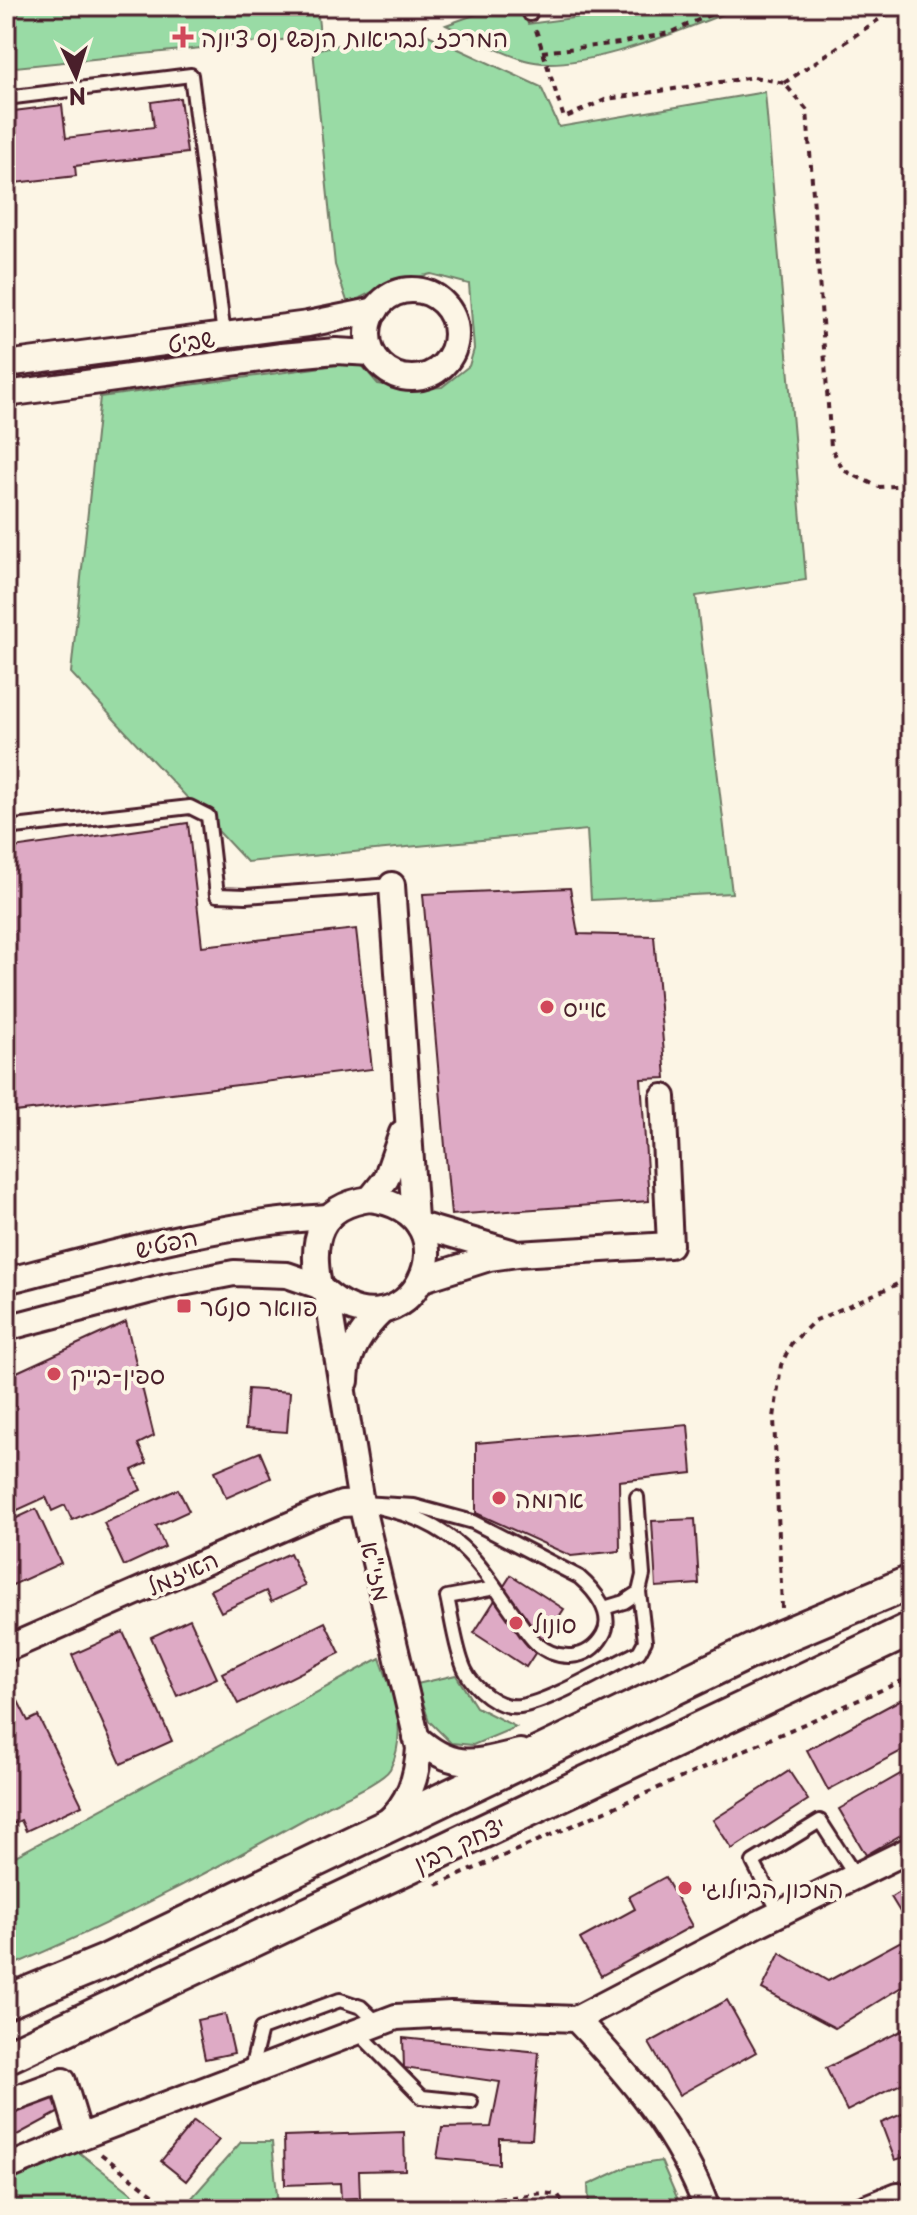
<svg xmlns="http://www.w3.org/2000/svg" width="917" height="2215" viewBox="0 0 917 2215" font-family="'Playpen Sans','Playpen Sans Hebrew',sans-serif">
  <rect width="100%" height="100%" fill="#fcf5e5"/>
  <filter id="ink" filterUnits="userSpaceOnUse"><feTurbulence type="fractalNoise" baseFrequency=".0125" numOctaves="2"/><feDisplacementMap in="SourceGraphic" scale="16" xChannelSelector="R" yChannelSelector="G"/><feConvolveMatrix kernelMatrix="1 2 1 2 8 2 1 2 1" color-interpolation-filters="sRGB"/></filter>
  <g filter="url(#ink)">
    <g fill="#99dba5" stroke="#727d68" stroke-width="2">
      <polygon points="6,6 317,6 320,36 6,68"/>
      <path d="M499 6H522L528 24 580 17 610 6H744C691 26 578 76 525 60 498 52 471 37 446 25Z"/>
      <polygon points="417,30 541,87 559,127 765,92 806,580 696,596 732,893 591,900 587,830 247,862 71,673 100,397 359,362 378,384 415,389 442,387 469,366 474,349 469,284 431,274 390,283 348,304 335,265 313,50"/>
      <path d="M380 1658C393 1695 409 1731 390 1769 383 1781 341 1799 328 1806 222 1865 117 1922 6 1968V1861Z"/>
      <polygon points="456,1675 476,1707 516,1727 473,1745 451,1743 429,1721 417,1684"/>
      <polygon points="241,2142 272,2142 278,2206 379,2204 380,2209 182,2209"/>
      <polygon points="72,2147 152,2209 43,2209 39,2206 36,2209 6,2209 6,2178"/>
      <polygon points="661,2161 682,2209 589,2209 588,2185 629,2166"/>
    </g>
    <g fill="#deaac5" stroke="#4a1f2b" stroke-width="2">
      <polygon points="180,98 187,153 75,166 76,176 6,184 6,112 62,105 66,138 154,127 151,102"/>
      <polygon points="188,823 202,946 356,929 372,1069 6,1113 6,849"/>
      <polygon points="570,888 578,934 654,936 666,1078 641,1079 649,1201 451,1215 423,894"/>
      <polygon points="126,1322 154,1436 138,1444 147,1463 132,1470 141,1490 72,1520 65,1505 52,1511 46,1497 11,1513 6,1501 6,1377"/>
      <polygon points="248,1389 290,1392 287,1432 245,1429"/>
      <polygon points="688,1425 692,1473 619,1481 620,1551 571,1556 476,1513 476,1443"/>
      <polygon points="260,1452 271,1478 226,1498 215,1471"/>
      <polygon points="178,1489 189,1511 156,1526 165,1547 124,1566 104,1523"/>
      <polygon points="36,1509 61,1563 6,1588 6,1523"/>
      <polygon points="695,1519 699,1584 656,1587 652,1521"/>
      <polygon points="290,1553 305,1586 271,1602 266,1591 221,1612 210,1590"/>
      <polygon points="511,1575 564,1609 526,1667 474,1633"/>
      <polygon points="190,1619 217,1678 177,1696 151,1637"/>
      <polygon points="325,1622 340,1653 238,1704 222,1673"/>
      <polygon points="123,1632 172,1741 121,1764 72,1655"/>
      <polygon points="9,1683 28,1721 38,1716 82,1805 26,1831 21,1820 6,1827 6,1684"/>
      <polygon points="911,1694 911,1746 828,1790 807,1750"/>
      <polygon points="911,1768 911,1829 866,1855 839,1809"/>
      <polygon points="789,1771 808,1800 732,1849 713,1820"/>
      <polygon points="665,1877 692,1926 601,1976 580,1939 635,1909 629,1897"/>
      <polygon points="911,1885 911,1930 891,1897"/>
      <polygon points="901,1941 911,1956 911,1981 835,2028 762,1989 780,1953 828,1981"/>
      <polygon points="727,2000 756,2052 679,2095 649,2043"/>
      <polygon points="225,2014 234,2053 205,2059 197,2020"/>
      <polygon points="911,2026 911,2079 847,2111 826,2068"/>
      <polygon points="403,2038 539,2052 532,2139 499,2138 499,2164 437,2158 442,2128 491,2127 500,2082 404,2068"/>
      <polygon points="51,2088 63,2110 6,2141 6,2113"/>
      <polygon points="911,2110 911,2155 895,2160 881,2123"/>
      <polygon points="194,2121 219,2140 186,2181 161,2161"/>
      <polygon points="404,2132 405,2170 359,2171 360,2198 341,2199 340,2183 285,2185 284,2136"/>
    </g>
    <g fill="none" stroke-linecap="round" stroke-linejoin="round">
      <g stroke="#4a1f2b" stroke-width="18">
        <g id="lane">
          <polyline points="530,6 530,14"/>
          <polyline points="6,98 191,75 224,335"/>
          <polyline points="6,828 190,807 208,816 217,895 246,896 392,885"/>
          <path d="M361 1503 414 1506 473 1522 579 1577C594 1590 615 1614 603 1635 588 1661 558 1662 536 1643 528 1636 523 1626 517 1618 498 1593 481 1562 456 1542 427 1518 396 1511 361 1503Z"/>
          <path d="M495 1588 447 1597C452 1619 456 1651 465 1670 474 1689 498 1709 520 1706 550 1702 609 1666 639 1652L645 1641 639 1592"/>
          <polyline points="604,1608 624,1602 639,1592 643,1575 637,1497"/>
          <polyline points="780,1914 753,1862 820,1821 856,1877"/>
          <polyline points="358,2032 422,2097 471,2102"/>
          <polyline points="250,2073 261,2029 340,2000 361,2007 379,2024"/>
        </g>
      </g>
      <g stroke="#4a1f2b" stroke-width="30">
        <g id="street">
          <circle cx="412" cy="334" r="44"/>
          <polyline points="6,364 308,324 376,310"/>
          <polyline points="6,394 282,356 336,351 372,353"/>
          <polyline points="392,885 415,1219"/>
          <path d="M370 1199C483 1213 408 1373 319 1286 310 1240 318 1206 370 1199Z"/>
          <polyline points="370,1199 386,1179 402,1133"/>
          <polyline points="419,1225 511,1252"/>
          <polyline points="423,1279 489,1258 517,1254 670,1245 663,1097"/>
          <path d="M6 1281C112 1254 219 1222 329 1217"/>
          <path d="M327 1294 361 1503 419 1748C417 1778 409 1803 386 1823"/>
          <polyline points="6,1328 167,1286 234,1273 287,1275 319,1286"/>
          <path d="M346 1381C346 1354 363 1329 382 1311"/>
          <polyline points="6,1649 317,1513 342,1504 361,1503"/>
          <path d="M416 1737C453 1771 474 1763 520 1752"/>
          <path d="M576 2019C630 2076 680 2134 707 2209"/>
          <polyline points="6,2102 63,2081 80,2137 396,2017 451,2014 576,2019 760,1923 911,1849"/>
          <polyline points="6,2168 80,2137"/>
          <polyline points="863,2209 898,2195"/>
        </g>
      </g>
      <g stroke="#4a1f2b" stroke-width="38">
        <g id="secondary">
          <polyline points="6,2002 106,1961 783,1636 911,1582"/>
          <polyline points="6,2057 911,1629"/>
        </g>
      </g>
      <g stroke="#4a1f2b" stroke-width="4" stroke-dasharray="6 6" stroke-linecap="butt">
        <polyline points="536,30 564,118 607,99 754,77 784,83 807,110 831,447 843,470 879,487 911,485"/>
        <polyline points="542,52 619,43 669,33 730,6"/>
        <polyline points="784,83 887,14 911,6"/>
        <polyline points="782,1608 774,1418 781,1365 791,1344 814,1321 911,1278"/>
        <polyline points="437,1885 911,1677"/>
        <polyline points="101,2154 172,2209"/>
        <polyline points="428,2209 542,2193 558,2195 568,2209"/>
      </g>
      <use href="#lane" stroke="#fcf5e5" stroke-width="12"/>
      <use href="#street" stroke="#fcf5e5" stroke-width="24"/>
      <use href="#secondary" stroke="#fcf5e5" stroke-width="32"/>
    </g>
  </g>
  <g fill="#d1495b" stroke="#fcf5e5" stroke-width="3">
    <path d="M179 25h8v8h8v8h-8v8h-8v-8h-8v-8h8z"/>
    <circle cx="547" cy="1007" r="8"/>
    <rect x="176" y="1298" width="16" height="16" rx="4"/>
    <circle cx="54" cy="1374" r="8"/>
    <circle cx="499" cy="1498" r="8"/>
    <circle cx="516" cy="1623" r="8"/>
    <circle cx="685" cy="1888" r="8"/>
  </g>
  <g text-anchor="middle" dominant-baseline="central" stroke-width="8" stroke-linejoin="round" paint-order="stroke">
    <g font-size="24" fill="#4a1f2b" stroke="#fcf5e5" text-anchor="start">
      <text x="201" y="37">המרכז לבריאות הנפש נס ציונה</text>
      <text x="563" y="1007">אייס</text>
      <text x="200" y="1306">פוואר סנטר</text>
      <text x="70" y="1374">ספין-בייק</text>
      <text x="515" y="1498">ארומה</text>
      <text x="532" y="1623">סונול</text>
      <text x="701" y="1888">המכון הביולוגי</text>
    </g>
    <g font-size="24" fill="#4a1f2b" stroke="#fcf5e5">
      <text transform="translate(191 340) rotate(-8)">שביט</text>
      <text transform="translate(166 1242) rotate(-13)">הפטיש</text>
      <text transform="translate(377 1571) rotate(77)">מזי"א</text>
      <text transform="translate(182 1572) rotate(-24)">האיזמל</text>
      <text transform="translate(459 1843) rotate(-25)">יצחק רבין</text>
    </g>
  </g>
  <rect width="917" height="2215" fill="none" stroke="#fcf5e5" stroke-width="32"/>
  <rect x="16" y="16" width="885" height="2183" fill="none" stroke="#4a1f2b" stroke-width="3" filter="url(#ink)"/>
  <g transform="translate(76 76) rotate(176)" stroke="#fcf5e5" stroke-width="6" paint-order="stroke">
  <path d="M0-6L14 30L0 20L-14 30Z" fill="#4a1f2b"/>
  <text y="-12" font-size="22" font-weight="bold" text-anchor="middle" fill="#4a1f2b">N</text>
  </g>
</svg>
